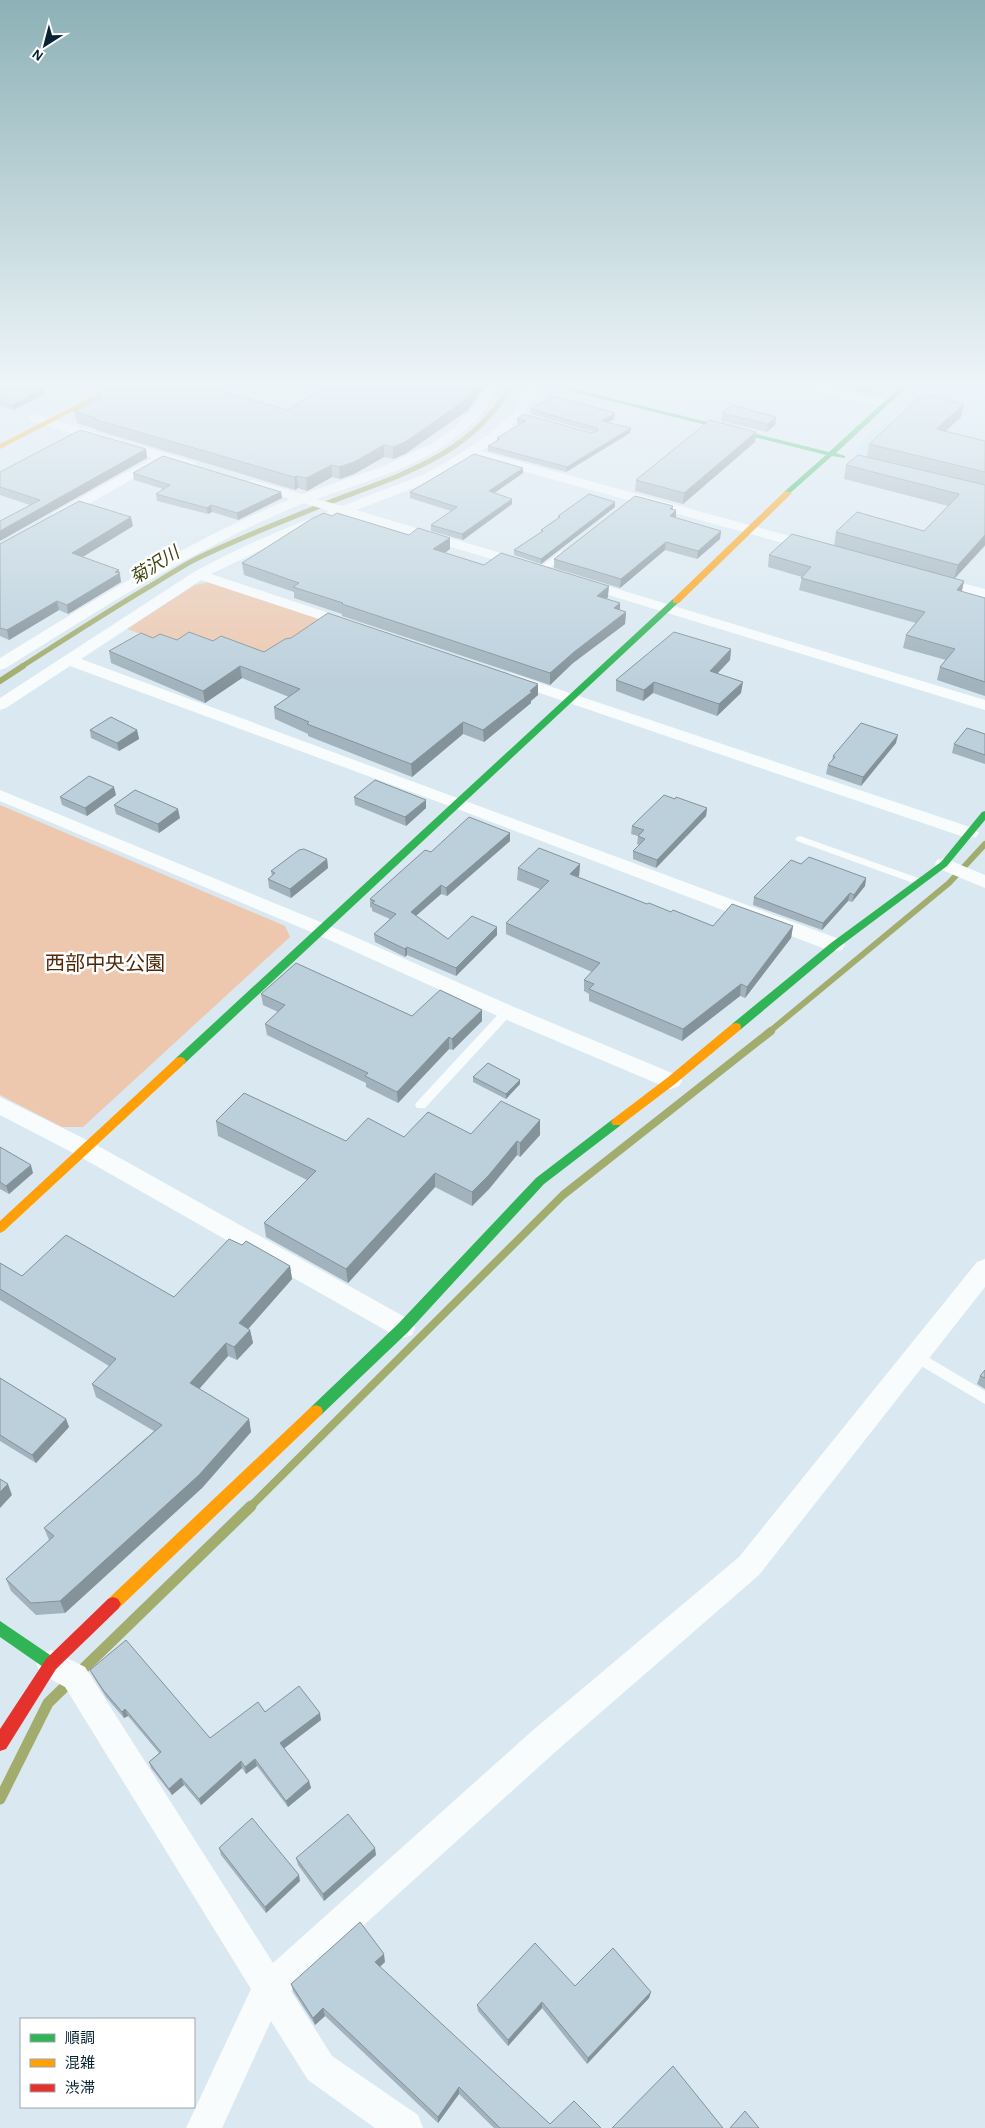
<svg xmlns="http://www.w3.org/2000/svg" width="985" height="2128" viewBox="0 0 985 2128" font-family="'Alegreya Sans','Noto Sans JP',sans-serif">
  <rect width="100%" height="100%" fill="#dae8f1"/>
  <polygon fill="#c5e4f6" points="919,387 985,387 985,488 857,456 854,451"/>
  <g fill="#edc8af">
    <polygon points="209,582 323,620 265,660 180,648 127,629 195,585"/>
    <polygon points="0,805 285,926 290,937 83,1127 62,1127 0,1095"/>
  </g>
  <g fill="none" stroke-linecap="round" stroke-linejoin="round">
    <path stroke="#a2ac6c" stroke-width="5" d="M21 667C65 639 108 611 152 585 167 576 182 566 198 558 241 537 286 520 330 502 400 475 470 456 510 387"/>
    <g stroke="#a2ac6c" stroke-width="6">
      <polyline points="0,681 23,666"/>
      <polyline points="769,1032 949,883 985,844"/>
    </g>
    <polyline stroke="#a2ac6c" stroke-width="8" points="249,1508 563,1195 771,1031"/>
    <polyline stroke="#a2ac6c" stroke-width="11" points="0,1799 48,1703 251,1506"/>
    <g fill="#f9fcfd" fill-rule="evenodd">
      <polygon points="961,387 973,387 985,390 985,394"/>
      <polygon points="561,551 568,553 545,572 539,572 539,568"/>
      <polygon points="800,836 924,880 925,882 920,885 916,884 797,841 795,839 797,837"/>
      <polygon points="507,1008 512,1012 511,1015 425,1108 417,1108 415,1105 417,1102 503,1009"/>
      <polygon points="916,1350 985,1391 985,1404 911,1360 909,1356 911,1352"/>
    </g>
    <g fill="#f9fcfd" fill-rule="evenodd">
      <path d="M486 387H498C493 396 488 406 482 413 440 462 375 478 317 499L342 506 422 475 448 461 489 434 513 412 528 387H540C522 418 511 432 481 451L818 544 820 547 818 550H808L472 457 432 481 356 510 528 561 530 564 528 567H518L343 515 295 534 211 574 356 622 359 625 356 628H346L201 580 81 659 842 940 845 945 842 950 835 951 828 950 452 807 70 666 6 708 0 710V698L194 572C237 548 283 529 329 511L304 503C195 548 105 606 6 668L0 670V658C96 599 185 542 290 499L248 487 246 484 248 481 253 480 302 494 379 468 432 443 455 427 473 408Z"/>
      <polygon points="807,387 830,387 889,401 891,404 885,408 809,390"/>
      <polygon points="34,414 195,462 197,465 190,469 164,461 63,519 53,519 51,516 53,513 152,458 30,421 28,418"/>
      <polygon points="935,576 985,589 985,598 930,583 928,580 930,577"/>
      <polygon points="581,578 985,700 985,710 576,585 574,582 576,579"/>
      <polygon points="510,673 976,829 979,833 976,837 970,838 964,837 504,681 502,678 504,675"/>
      <polygon points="0,790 330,926 514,1007 679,1076 682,1081 679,1086 671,1089 663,1086 500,1017 316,934 0,801"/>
      <polygon points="944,858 985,875 985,888 937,868 935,864 937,860"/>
      <polygon points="0,1097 93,1143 412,1321 415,1328 412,1335 403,1338 394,1335 77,1155 0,1115"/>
      <polygon points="985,1259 985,1287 759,1575 554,1753 291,1991 332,2056 418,2115 423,2128 375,2128 308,2080 271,2021 222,2128 186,2128 251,1989 65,1687 41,1674 36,1664 41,1654 51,1650 85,1667 273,1963 532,1731 739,1557 977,1262"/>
    </g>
    <g fill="#30b455" fill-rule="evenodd">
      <polygon points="554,387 566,387 829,452 900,387 907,387 836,453 845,456 845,458 832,456 788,495 784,493 785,491 826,455"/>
      <polygon points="673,599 680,601 184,1064 176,1064 174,1061 176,1058"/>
      <polygon points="985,811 985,820 947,866 839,947 740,1030 732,1030 731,1027 732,1024 831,943 941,862 982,812"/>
      <polygon points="617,1118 621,1119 623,1122 621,1125 544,1184 408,1332 321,1415 316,1417 311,1415 309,1411 311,1407 398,1324 536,1178 613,1119"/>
      <polygon points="0,1621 56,1659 59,1664 56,1669 51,1672 46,1669 0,1637"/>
    </g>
    <g fill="#ff9f0a" fill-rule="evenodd">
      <polygon points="111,387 120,387 0,449 0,444"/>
      <polygon points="785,491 792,493 679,603 673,603 673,599"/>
      <polygon points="736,1023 740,1024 741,1027 740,1030 675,1084 621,1125 613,1125 611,1122 613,1119 667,1078 732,1024"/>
      <polygon points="180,1057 184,1058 186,1061 184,1064 4,1231 0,1233 0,1221 176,1058"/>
      <polygon points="316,1405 321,1407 323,1411 321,1415 118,1609 113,1611 108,1609 105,1604 108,1599 311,1407"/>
    </g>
    <polygon fill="#e5322d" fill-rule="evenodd" points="113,1597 118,1599 121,1604 118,1609 56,1669 6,1749 0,1751 0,1729 46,1659 108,1599"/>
  </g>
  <g fill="#a2b3bd">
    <polygon points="0,387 43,390 44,395 13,410 0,405"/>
    <polygon points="839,387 874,387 866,394"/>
    <polygon points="96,395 287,410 468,410 405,454 393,459 384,457 354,474 340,479 332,477 307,491 298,488 295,490 96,430 96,429 77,423 74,411 97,400"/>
    <polygon points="964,404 961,417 945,431 985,441 985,546 954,579 964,581 962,592 985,598 985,696 937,680 940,667 946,660 903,648 906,635 916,623 799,590 802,577 768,567 769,555 834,546 836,532 924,531 948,506 844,479 846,465 867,457 869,444"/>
    <polygon points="531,409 614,419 608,423 631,428 630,433 566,472 488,451 488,446 497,440 497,438 520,424 517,424 517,419 591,433 593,432 531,414"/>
    <polygon points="722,413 776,417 775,425 767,432 721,421"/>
    <polygon points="756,432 755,442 683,504 635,491 636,480"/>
    <polygon points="146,449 147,458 30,505 0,495 0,472"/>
    <polygon points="133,473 281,492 282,498 238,520 212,512 208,514 157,501 156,494 163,489 134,480"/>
    <polygon points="523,473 495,493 512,504 463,540 431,531 431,525 451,511 410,498 410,492"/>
    <polygon points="615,502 615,507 541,564 514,555 514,550 541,532 541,530 558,518 558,516"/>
    <polygon points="672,509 676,518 721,531 720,539 697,559 665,550 620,588 554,568 554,559"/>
    <polygon points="332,516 409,535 450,538 450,549 445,553 484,565 608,597 607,599 620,610 626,612 625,624 573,663 550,685 342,616 342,614 294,598 294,592 244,575 242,563"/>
    <polygon points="133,526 83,557 120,573 121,582 68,614 59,610 9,640 0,636 0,544"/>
    <polygon points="153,638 177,640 213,641 264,652 538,695 531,701 531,703 484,742 463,734 412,777 308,736 308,734 275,719 274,707 289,697 242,678 205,703 111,663 109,651"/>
    <polygon points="731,649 730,660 718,673 741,693 717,716 653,693 643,701 616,691 616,680"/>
    <polygon points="90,730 137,730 139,739 119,751 91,738"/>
    <polygon points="985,734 985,764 952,753 954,744"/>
    <polygon points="896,743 861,786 826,774 828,765 832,761 833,756"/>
    <polygon points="116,795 87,816 62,805 60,797"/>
    <polygon points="354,797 426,808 406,826 355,805"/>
    <polygon points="675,799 707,808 706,816 656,868 633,859 633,851 639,845 637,844 638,836 631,834 632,826"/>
    <polygon points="114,805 180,818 159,833 116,814"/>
    <polygon points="510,833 510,841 447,896 441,894 416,916 448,939 497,927 497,935 456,976 407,955 405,957 375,942 374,934 390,919 372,911 372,908 370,907 370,899 431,852"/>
    <polygon points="327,859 328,868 291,898 269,888 268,879 272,876 271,871"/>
    <polygon points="580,864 579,876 578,877 647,904 713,926 793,926 791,938 745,998 740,996 682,1041 589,1001 589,994 584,991 584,980 592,972 506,934 506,923 540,889 517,880 518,868"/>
    <polygon points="801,864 866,878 865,886 852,902 848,901 822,930 753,905 754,897"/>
    <polygon points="261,994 412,1016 482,1021 453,1050 449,1049 398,1103 366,1087 366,1083 267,1035 265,1024 278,1012 263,1005"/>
    <polygon points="473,1077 520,1084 506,1099 473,1082"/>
    <polygon points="540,1120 540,1135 520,1157 517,1155 489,1189 472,1206 435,1187 348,1283 266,1237 264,1223 307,1180 218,1136 216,1121 346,1141 404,1137 471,1134"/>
    <polygon points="0,1147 33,1173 9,1194 0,1189"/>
    <polygon points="242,1245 290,1266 292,1279 248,1329 250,1330 253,1343 237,1360 228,1356 199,1389 249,1419 251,1432 202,1488 65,1613 36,1615 11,1591 6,1579 49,1540 44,1528 154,1431 96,1397 92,1384 109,1366 0,1300 0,1263 22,1276 174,1297"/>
    <polygon points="985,1370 985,1389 977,1384 980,1376"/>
    <polygon points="0,1378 66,1419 69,1427 36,1463 0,1441"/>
    <polygon points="90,1670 210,1738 265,1712 321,1720 284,1748 309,1781 311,1788 288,1807 257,1766 246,1774 242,1768 201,1805 184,1785 172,1795 151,1768 149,1762 159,1753 128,1716 124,1718 106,1697 93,1676"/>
    <polygon points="219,1848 300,1881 266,1913 221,1855"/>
    <polygon points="376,1855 324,1901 298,1865 296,1858"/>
    <polygon points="385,1962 380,1967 550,2124 601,2128 494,2128 459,2094 438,2123 325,2016 315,2025 293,1991 291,1984"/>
    <polygon points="651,1992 649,1998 587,2064 542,2008 508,2046 478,2011 477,2005"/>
  </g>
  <g fill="#84929a">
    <polygon points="476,387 484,387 468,410 405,454 393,459 393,447"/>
    <polygon points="867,387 874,387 866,394"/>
    <polygon points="43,390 44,395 13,410 12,405"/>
    <polygon points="964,404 961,417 934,442 936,429"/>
    <polygon points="615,413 614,419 602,426 602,421"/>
    <polygon points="776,417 775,425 767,432 768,424"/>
    <polygon points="631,428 630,433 566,472 567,467"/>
    <polygon points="756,432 755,442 683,504 684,493"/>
    <polygon points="384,445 384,457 354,474 340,479 339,467"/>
    <polygon points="146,449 147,458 0,541 0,531"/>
    <polygon points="332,465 332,477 307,491 306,478"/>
    <polygon points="523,468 523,473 489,496 489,491"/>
    <polygon points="297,476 298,488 295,490 294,477"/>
    <polygon points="281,492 282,498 238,520 237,513"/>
    <polygon points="512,499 512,504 463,540 462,534"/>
    <polygon points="615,502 615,507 541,564 541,559"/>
    <polygon points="211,505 212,512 208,514 207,508"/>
    <polygon points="673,506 672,514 676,510 676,519 670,516 670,509"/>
    <polygon points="131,517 133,526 74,562 72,553"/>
    <polygon points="721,531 720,539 697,559 698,551"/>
    <polygon points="985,535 985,545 954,579 958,565"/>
    <polygon points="450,538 450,549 434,561 433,549"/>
    <polygon points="666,542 665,550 620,588 621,579"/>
    <polygon points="119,570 121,582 68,614 67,605"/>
    <polygon points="964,581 961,593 957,590"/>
    <polygon points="609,586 608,597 597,607 597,596"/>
    <polygon points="57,601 59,610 9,640 7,630"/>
    <polygon points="620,603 620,615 614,608"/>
    <polygon points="626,612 625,624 573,663 550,685 550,673 574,652"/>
    <polygon points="731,649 730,660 709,682 710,671"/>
    <polygon points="240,666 242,678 205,703 203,691"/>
    <polygon points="654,682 653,693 643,701 644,690"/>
    <polygon points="743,682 741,693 717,716 719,704"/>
    <polygon points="538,684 538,695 531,701 531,703 484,742 483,730"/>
    <polygon points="463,722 463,734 412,777 411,764"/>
    <polygon points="137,730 139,739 119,751 117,743"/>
    <polygon points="898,735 896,743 861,786 863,777"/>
    <polygon points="114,787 116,795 87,816 85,808"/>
    <polygon points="426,800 426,808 406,826 405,817"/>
    <polygon points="707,808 706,816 656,868 657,860"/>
    <polygon points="178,809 180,818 159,833 158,824"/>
    <polygon points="510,833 510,841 447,896 446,888"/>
    <polygon points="327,859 328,868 291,898 290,889"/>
    <polygon points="580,864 579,876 569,886 570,874"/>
    <polygon points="866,878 865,886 852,902 854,895"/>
    <polygon points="441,885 441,894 411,920 411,912"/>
    <polygon points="850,893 848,901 822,930 823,923"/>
    <polygon points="793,926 791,938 745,998 747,987"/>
    <polygon points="497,927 497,935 456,976 456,968"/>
    <polygon points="407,947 407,955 405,957 405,949"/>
    <polygon points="741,984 740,996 682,1041 683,1029"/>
    <polygon points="482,1010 482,1021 453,1050 452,1039"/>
    <polygon points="449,1037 449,1049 398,1103 397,1092"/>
    <polygon points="520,1080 520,1084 506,1099 506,1094"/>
    <polygon points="540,1120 540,1135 520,1157 520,1143"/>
    <polygon points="517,1141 517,1155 489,1189 472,1206 472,1192"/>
    <polygon points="31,1165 33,1173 9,1194 6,1186"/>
    <polygon points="435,1173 435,1187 348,1283 346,1269"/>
    <polygon points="290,1266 292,1279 241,1337 239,1323"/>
    <polygon points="250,1330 253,1343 237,1360 234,1347"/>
    <polygon points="226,1343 228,1356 193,1396 190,1383"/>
    <polygon points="66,1419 69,1427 36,1463 32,1455"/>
    <polygon points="249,1419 251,1432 202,1488 65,1613 60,1601"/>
    <polygon points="8,1484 12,1495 0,1508 0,1492"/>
    <polygon points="125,1709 128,1716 124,1718 122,1712"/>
    <polygon points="320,1713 321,1720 282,1750 280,1743"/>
    <polygon points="255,1759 257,1766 246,1774 245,1767"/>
    <polygon points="241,1761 242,1768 201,1805 199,1799"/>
    <polygon points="181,1778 184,1785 172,1795 169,1789"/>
    <polygon points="309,1781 311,1788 288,1807 286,1801"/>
    <polygon points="375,1848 376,1855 324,1901 323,1894"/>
    <polygon points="299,1875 300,1881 266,1913 265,1907"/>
    <polygon points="384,1954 385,1962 376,1970 375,1962"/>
    <polygon points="651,1992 649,1998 587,2064 588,2058"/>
    <polygon points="542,2002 542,2008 508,2046 508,2040"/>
    <polygon points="323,2008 325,2016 315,2025 313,2018"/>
    <polygon points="459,2087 459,2094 438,2123 438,2117"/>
  </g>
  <g fill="#bcd0dc" stroke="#84929a">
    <polygon points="0,387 35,387 43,390 12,405 0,401"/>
    <polygon points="111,387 208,387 287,410 326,387 476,387 468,398 405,442 393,447 384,445 354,462 339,467 332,465 306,478 297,476 294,477 94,419 96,418 74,411 102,397 96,395"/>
    <polygon points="923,394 964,404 936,429 985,441 985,472 869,444"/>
    <polygon points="554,396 615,413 602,421 631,428 567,467 488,446 500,439 497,438 526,421 517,419 523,414 591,433 598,431 597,428 531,409"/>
    <polygon points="732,405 776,417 768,424 722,413"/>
    <polygon points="710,420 756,432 684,493 636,480"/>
    <polygon points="80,430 146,449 0,531 0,521 40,500 0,487 0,472"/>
    <polygon points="474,454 523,468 489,491 512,499 462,534 431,525 457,507 410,492"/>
    <polygon points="858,455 985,485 985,535 958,565 836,532 857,512 924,531 958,496 959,494 846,465"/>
    <polygon points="163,456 281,492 237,513 211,505 207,508 156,494 170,485 133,473"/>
    <polygon points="589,494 615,502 541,559 514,550 543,531 541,530 560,517 558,516"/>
    <polygon points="635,496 673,506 670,509 676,510 670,516 721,531 698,551 666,542 621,579 554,559"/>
    <polygon points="79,501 131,517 72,553 119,570 115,572 120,573 67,605 57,601 7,630 0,628 0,544"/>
    <polygon points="324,513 332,516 337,513 409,535 418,528 450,538 433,549 484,565 501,553 609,586 597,596 620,603 614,608 626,612 574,652 550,673 342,604 343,603 293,587 299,583 242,563 313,518"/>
    <polygon points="792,534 964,581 957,590 985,598 985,682 940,667 955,649 906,635 925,612 801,578 811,567 769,555"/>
    <polygon points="328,613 538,684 530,691 532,692 483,730 463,722 411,764 307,724 309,722 274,707 300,689 240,666 203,691 109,651 141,633 153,638 160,634 177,640 189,632 213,641 221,636 264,652 285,639 291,638"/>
    <polygon points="674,632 731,649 710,671 743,682 719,704 654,682 644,690 616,680"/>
    <polygon points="111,717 137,730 117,743 90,730"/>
    <polygon points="861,723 898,735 863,777 828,765 835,757 833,756"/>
    <polygon points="967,728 985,734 985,755 954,744"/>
    <polygon points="89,776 114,787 85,808 60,797"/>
    <polygon points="375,780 426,800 405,817 354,797"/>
    <polygon points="135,790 178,809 158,824 114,805"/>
    <polygon points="664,795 675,799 676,797 707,808 657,860 633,851 645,839 638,836 644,830 632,826"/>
    <polygon points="469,817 510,833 446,888 441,885 411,912 448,939 472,916 497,927 456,968 407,947 405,949 374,934 396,914 372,903 375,901 370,899 425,850 431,852"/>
    <polygon points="539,848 580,864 570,874 647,904 649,903 671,912 673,910 713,926 732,904 793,926 747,987 741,984 683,1029 589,989 594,984 584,980 600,963 506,923 549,881 518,868"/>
    <polygon points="304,849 327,859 290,889 268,879 275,873 271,871 299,850"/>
    <polygon points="809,857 866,878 854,895 850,893 823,923 754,897 791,860 801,864"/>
    <polygon points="296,963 412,1016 440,990 482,1010 452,1039 449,1037 397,1092 365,1076 368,1073 265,1024 285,1005 261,994"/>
    <polygon points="488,1063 520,1080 506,1094 473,1077"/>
    <polygon points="244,1093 346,1141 368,1118 404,1137 428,1112 471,1134 501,1101 540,1120 520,1143 517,1141 489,1175 472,1192 435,1173 346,1269 264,1223 316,1171 216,1121"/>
    <polygon points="0,1147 31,1165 6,1186 0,1182"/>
    <polygon points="66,1235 174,1297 229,1239 242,1245 246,1241 290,1266 239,1323 250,1330 234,1347 226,1343 190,1383 249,1419 199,1475 60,1601 31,1603 6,1579 54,1536 44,1528 162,1425 92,1384 116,1359 0,1289 0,1263 22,1276"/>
    <polygon points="985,1370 985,1378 980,1376"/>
    <polygon points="0,1378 66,1419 32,1455 0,1435"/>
    <polygon points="0,1479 8,1484 0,1492"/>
    <polygon points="126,1640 210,1738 258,1702 265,1712 299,1686 320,1713 280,1743 309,1781 286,1801 255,1759 245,1767 241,1761 199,1799 181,1778 169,1789 149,1762 161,1752 125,1709 122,1712 103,1690 90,1670"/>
    <polygon points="348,1814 375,1848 323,1894 296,1858"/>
    <polygon points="252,1818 299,1875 265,1907 219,1848"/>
    <polygon points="360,1922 384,1954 375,1962 550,2124 574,2101 601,2128 500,2128 459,2087 438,2117 323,2008 313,2018 291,1984"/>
    <polygon points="535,1943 575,1986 613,1948 651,1992 588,2058 542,2002 508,2040 477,2005"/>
    <polygon points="673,2066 723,2128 612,2128"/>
    <polygon points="745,2111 759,2128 730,2128"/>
  </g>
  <linearGradient id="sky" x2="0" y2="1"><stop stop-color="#8cb1b6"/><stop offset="0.56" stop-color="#eef5f9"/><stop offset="1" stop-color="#eef5f9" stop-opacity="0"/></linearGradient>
  <rect width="985" height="685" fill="url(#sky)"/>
  <g text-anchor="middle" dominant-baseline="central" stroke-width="5" stroke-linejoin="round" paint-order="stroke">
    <g font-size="18" font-style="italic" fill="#3f4410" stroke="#fff">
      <text transform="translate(155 566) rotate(-32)">菊沢川</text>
    </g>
    <g font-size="20" fill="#502909" stroke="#fff">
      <text x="105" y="964">西部中央公園</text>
    </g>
  </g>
  <rect x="20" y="2018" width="175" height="90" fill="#ffffff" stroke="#9ba7ad"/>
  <rect x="30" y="2034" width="25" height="8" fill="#30b455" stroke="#9ba7ad"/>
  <text x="65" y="2043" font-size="15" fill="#052332">順調</text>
  <rect x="30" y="2059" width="25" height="8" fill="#ff9f0a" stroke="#9ba7ad"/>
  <text x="65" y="2068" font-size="15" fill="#052332">混雑</text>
  <rect x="30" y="2084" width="25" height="8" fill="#e5322d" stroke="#9ba7ad"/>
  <text x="65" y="2093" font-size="15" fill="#052332">渋滞</text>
  <g transform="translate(45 45) rotate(216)" stroke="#ffffff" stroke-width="4" paint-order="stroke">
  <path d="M0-4L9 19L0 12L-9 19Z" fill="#052332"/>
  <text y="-8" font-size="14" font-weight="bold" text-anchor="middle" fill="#052332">N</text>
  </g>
</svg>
